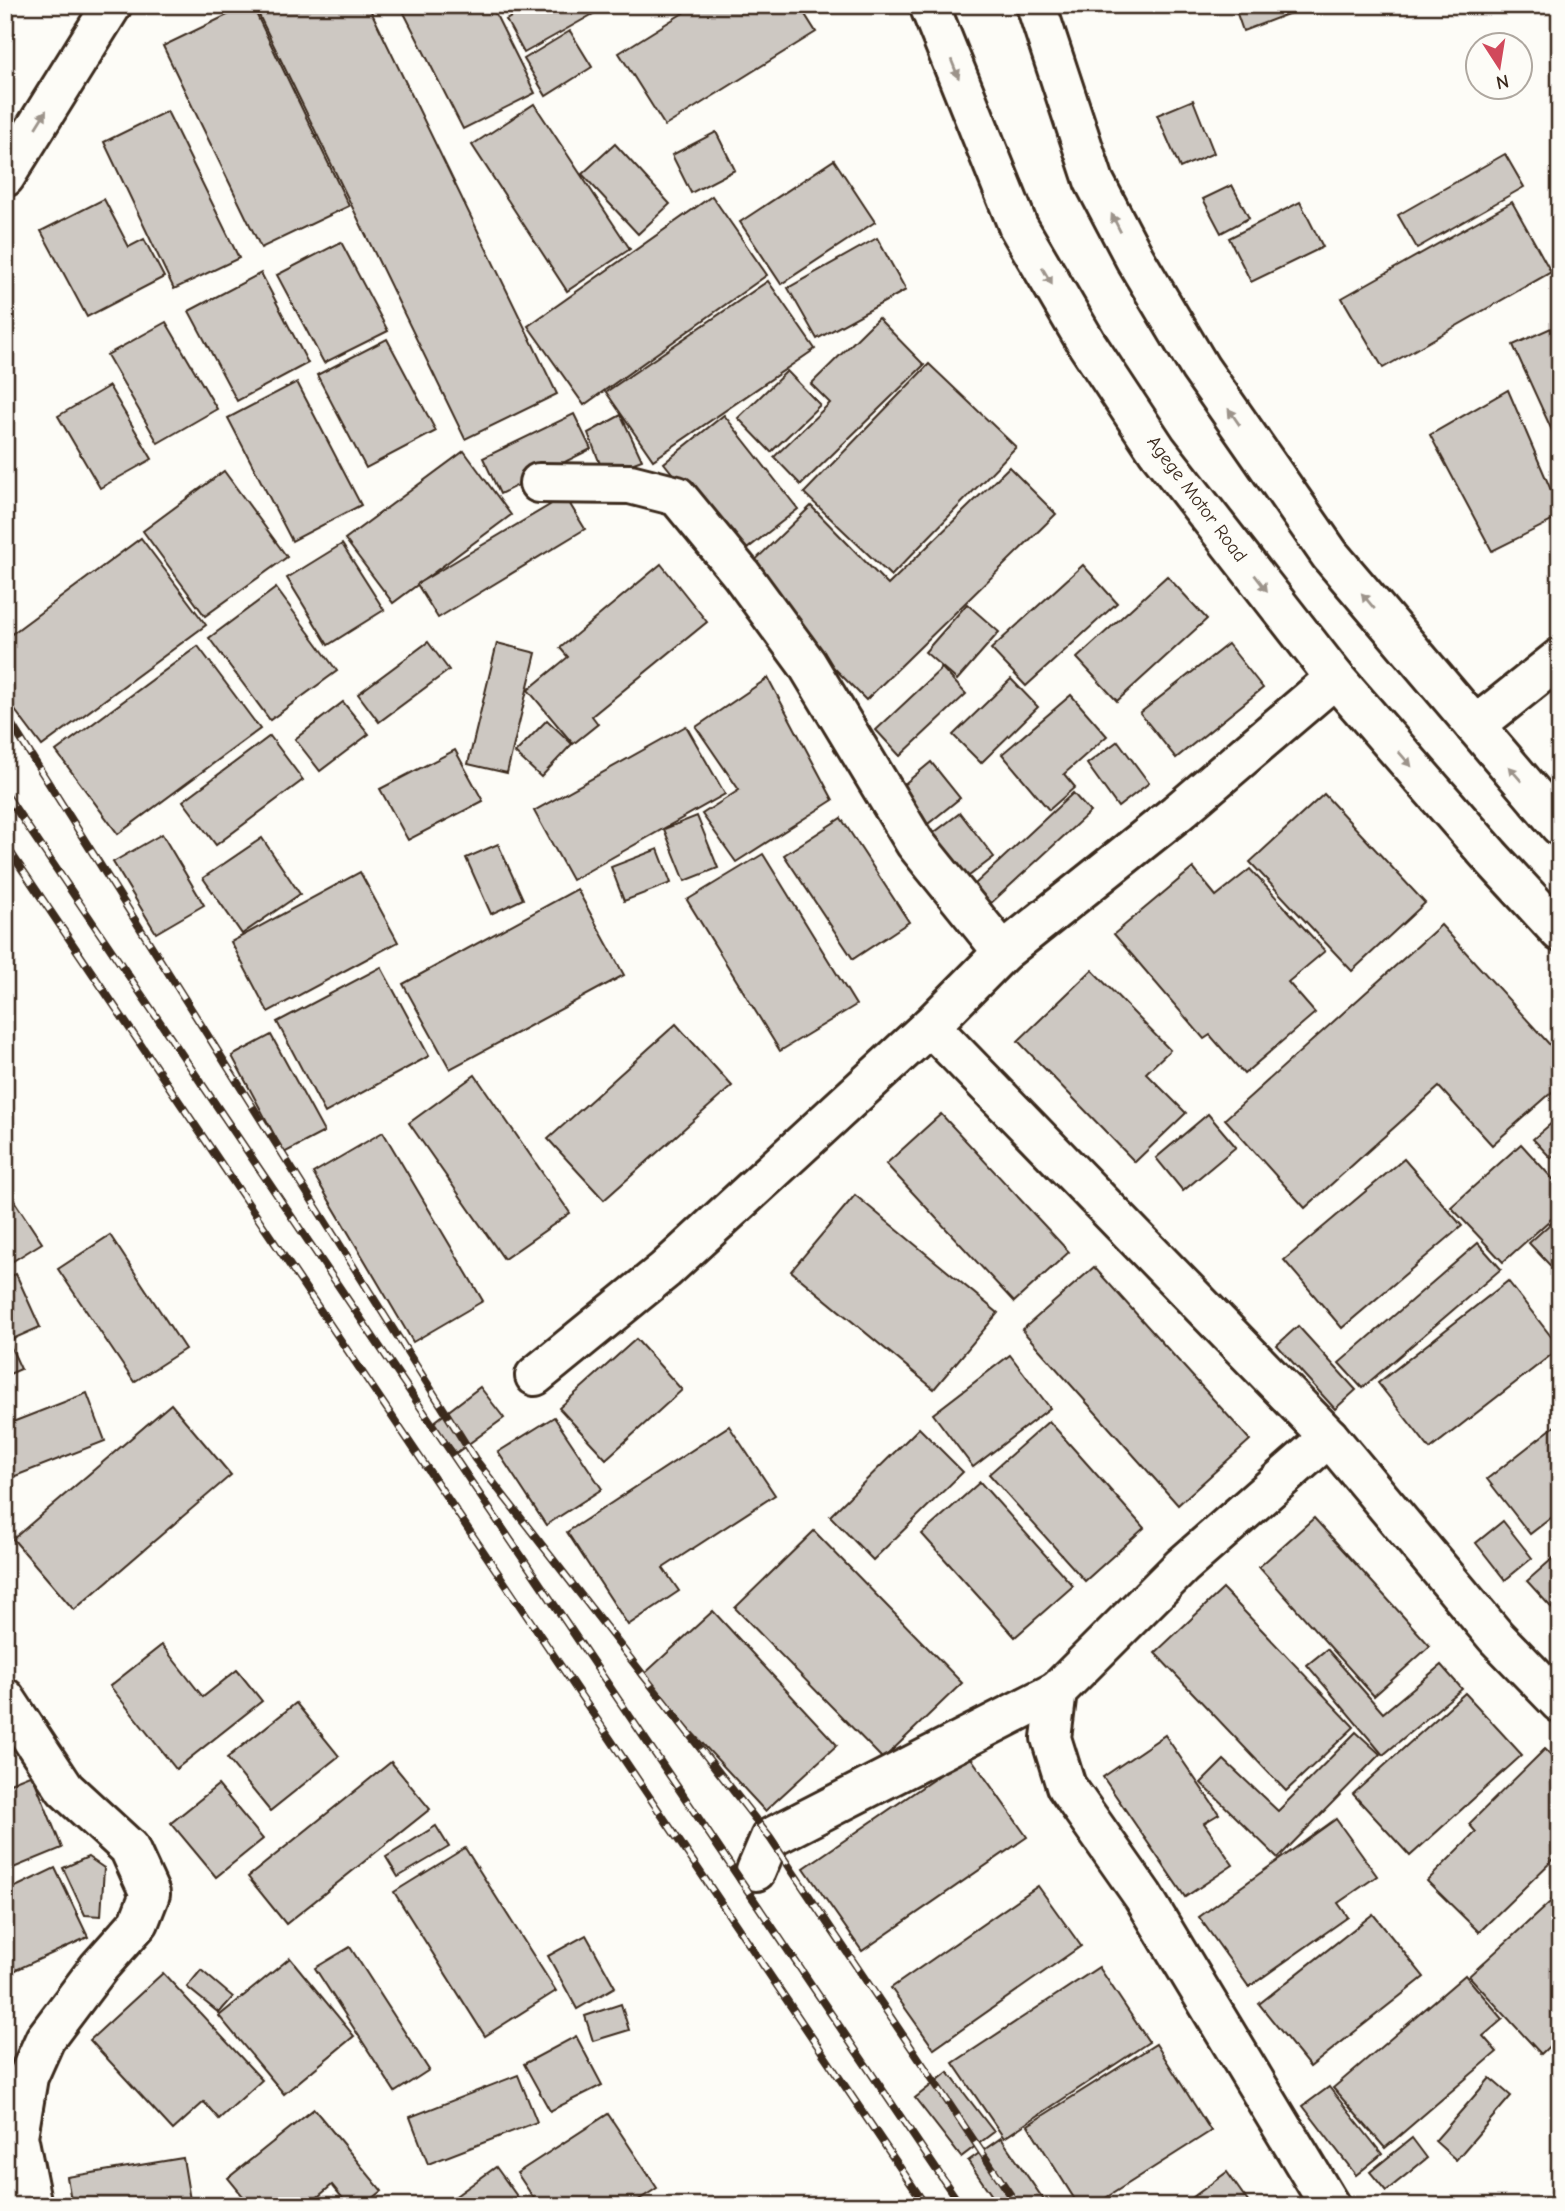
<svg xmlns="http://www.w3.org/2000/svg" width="1565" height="2211" viewBox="0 0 1565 2211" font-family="'Comic Neue',sans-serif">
  <rect width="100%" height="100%" fill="#fdfcf7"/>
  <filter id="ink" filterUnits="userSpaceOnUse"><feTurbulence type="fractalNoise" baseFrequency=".0143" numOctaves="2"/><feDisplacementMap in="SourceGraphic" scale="14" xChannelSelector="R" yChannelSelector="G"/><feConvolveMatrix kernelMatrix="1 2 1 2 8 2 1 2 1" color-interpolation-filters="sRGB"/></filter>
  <g filter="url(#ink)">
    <g fill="#cdc8c2" stroke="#3b2a1e" stroke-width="2">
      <polygon points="248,5 252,5 349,206 261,248 163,46"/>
      <polygon points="269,5 368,5 557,394 465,439 257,11"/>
      <polygon points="400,5 491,5 535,93 463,129"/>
      <polygon points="533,5 609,5 524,53 506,20"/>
      <polygon points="696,5 799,5 816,32 665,126 619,53"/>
      <polygon points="1234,5 1294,5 1296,11 1243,31"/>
      <polygon points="570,31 592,67 546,96 524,59"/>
      <polygon points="1193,100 1214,153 1180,168 1157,115"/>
      <polygon points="534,104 630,249 567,291 472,145"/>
      <polygon points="167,111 239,258 174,289 104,142"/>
      <polygon points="716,132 735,170 691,193 672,155"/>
      <polygon points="615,144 670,204 638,234 582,174"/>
      <polygon points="1505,154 1524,187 1417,248 1398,215"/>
      <polygon points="834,160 875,222 781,284 740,222"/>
      <polygon points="1232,185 1249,218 1221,233 1203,199"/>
      <polygon points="712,196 767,275 584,405 528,326"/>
      <polygon points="104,199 129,247 144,239 164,277 87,317 41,231"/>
      <polygon points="1300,202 1323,247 1251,282 1229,238"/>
      <polygon points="1512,202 1551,272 1383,368 1342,298"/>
      <polygon points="877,238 906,290 817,339 788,288"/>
      <polygon points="341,242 388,331 324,363 277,275"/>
      <polygon points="261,273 308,363 237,401 189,311"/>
      <polygon points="768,281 815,349 653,460 606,392"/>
      <polygon points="878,318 924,365 801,485 774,457 830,403 811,384"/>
      <polygon points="166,322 217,409 158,443 107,355"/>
      <polygon points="1560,324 1560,448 1513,345"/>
      <polygon points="387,339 436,431 366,468 317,375"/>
      <polygon points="929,364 1016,447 891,576 804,493"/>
      <polygon points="787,371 820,405 771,452 738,418"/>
      <polygon points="297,382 361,505 292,541 228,418"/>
      <polygon points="109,386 152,459 100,488 58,416"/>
      <polygon points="1508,390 1560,511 1560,517 1492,551 1430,435"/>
      <polygon points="574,414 591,449 500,494 483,458"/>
      <polygon points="621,415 642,460 604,474 588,433"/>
      <polygon points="724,415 798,509 738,556 664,463"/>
      <polygon points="464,451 511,515 393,603 345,539"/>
      <polygon points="1009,467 1056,514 866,700 741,574 811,506 888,585"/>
      <polygon points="224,471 287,557 205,616 143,531"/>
      <polygon points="565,496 585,529 438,618 417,584"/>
      <polygon points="141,538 206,625 42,746 5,697 5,639"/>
      <polygon points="342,544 384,610 328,645 287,578"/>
      <polygon points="661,564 707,622 592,716 598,724 573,744 528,690 568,657 560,648"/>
      <polygon points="1083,565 1117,603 1026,686 991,649"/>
      <polygon points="1167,576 1207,619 1117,701 1077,658"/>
      <polygon points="276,588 337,671 270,720 209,638"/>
      <polygon points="967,604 999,632 957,680 925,652"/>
      <polygon points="428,642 449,670 379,722 358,694"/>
      <polygon points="497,643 536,653 507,773 468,764"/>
      <polygon points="1228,644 1263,688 1176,758 1140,713"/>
      <polygon points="198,646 260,729 118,834 56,751"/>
      <polygon points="942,668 966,694 900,756 876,730"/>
      <polygon points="768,678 833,800 736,862 702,814 739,790 696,727"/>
      <polygon points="1011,679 1038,707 981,763 953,735"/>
      <polygon points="1071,695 1107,736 1064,774 1075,787 1049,810 1002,754"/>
      <polygon points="343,702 369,734 320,771 295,739"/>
      <polygon points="547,720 572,744 541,777 515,753"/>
      <polygon points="686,726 725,794 572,880 534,811"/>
      <polygon points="270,736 303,780 216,845 183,801"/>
      <polygon points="1118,741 1149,783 1118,807 1087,764"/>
      <polygon points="455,750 483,801 408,840 380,789"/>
      <polygon points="931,762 960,798 918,832 890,796"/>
      <polygon points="1073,793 1090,812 978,915 961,897"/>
      <polygon points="1324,794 1425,903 1352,971 1250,862"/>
      <polygon points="960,813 994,857 957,885 923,841"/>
      <polygon points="697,816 718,868 685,881 664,829"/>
      <polygon points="841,818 909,922 853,959 784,855"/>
      <polygon points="162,834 204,905 156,933 113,862"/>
      <polygon points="262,838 300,894 242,934 203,878"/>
      <polygon points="498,844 523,899 491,914 466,858"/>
      <polygon points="658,849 671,883 624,901 611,867"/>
      <polygon points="763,854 856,1005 780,1051 687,900"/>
      <polygon points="1193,868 1216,896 1250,869 1325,951 1288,982 1315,1013 1244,1074 1210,1035 1204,1039 1114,934"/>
      <polygon points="360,872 398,942 268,1012 231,942"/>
      <polygon points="577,889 624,975 450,1069 403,984"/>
      <polygon points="1441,925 1560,1056 1560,1085 1492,1145 1439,1087 1305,1208 1225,1119"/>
      <polygon points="381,967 429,1056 325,1113 277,1022"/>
      <polygon points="1092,970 1170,1050 1146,1073 1186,1113 1135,1162 1018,1041"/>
      <polygon points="676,1024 732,1086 604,1200 548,1139"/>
      <polygon points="271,1035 324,1132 284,1153 232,1056"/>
      <polygon points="475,1075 570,1213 504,1259 409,1123"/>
      <polygon points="941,1114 1069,1252 1014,1302 886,1164"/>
      <polygon points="1208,1114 1236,1147 1183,1191 1156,1158"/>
      <polygon points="1560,1116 1560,1150 1551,1158 1533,1139"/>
      <polygon points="383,1132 483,1301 413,1342 313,1173"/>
      <polygon points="1521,1144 1560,1187 1560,1211 1503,1262 1451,1207"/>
      <polygon points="1404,1159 1462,1226 1342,1328 1284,1260"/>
      <polygon points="5,1187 42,1243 5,1266"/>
      <polygon points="855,1195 998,1313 934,1389 791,1271"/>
      <polygon points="1560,1215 1560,1276 1529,1243"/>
      <polygon points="110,1235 185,1349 134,1382 58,1269"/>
      <polygon points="1478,1243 1501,1269 1362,1388 1339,1363"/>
      <polygon points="1094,1267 1250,1440 1178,1505 1022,1330"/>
      <polygon points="16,1274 40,1327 8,1341 21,1369 5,1376 5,1278"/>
      <polygon points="1508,1281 1560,1348 1430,1449 1378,1383"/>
      <polygon points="1298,1326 1356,1390 1335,1409 1277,1345"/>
      <polygon points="636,1339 682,1390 606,1459 559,1408"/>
      <polygon points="1010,1355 1050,1408 973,1467 933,1414"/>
      <polygon points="480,1387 504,1418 456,1453 433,1423"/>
      <polygon points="87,1393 105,1441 5,1480 5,1425"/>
      <polygon points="171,1404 231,1475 74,1610 13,1539"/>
      <polygon points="554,1417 602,1489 546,1525 498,1452"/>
      <polygon points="1049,1421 1144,1528 1085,1581 989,1474"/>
      <polygon points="1560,1422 1560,1511 1530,1534 1487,1479"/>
      <polygon points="729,1426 775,1495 663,1568 679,1591 628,1625 567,1532"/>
      <polygon points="919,1428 963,1472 873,1560 830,1516"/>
      <polygon points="980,1482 1073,1586 1015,1637 922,1534"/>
      <polygon points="1314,1518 1430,1646 1374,1696 1259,1567"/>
      <polygon points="1503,1521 1532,1558 1505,1580 1476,1543"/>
      <polygon points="814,1531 962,1683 883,1759 735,1608"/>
      <polygon points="1560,1552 1560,1617 1527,1581"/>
      <polygon points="1223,1589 1354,1727 1286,1791 1155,1653"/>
      <polygon points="713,1611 837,1745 765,1811 641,1677"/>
      <polygon points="162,1645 203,1697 237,1670 262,1701 176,1769 110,1686"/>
      <polygon points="1327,1649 1383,1713 1441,1665 1462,1689 1383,1755 1307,1665"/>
      <polygon points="1465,1693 1522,1755 1410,1856 1353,1794"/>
      <polygon points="296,1703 339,1756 270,1811 227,1758"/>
      <polygon points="1356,1732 1380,1754 1278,1858 1201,1783 1224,1760 1278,1811"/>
      <polygon points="1165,1735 1219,1814 1204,1823 1233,1865 1185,1897 1103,1777"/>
      <polygon points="1545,1749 1560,1764 1560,1853 1479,1932 1427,1881 1476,1832 1469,1824"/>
      <polygon points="969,1755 1027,1837 862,1951 804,1868"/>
      <polygon points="391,1762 430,1809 286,1924 248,1877"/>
      <polygon points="32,1774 62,1848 6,1871 5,1785"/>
      <polygon points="218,1785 263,1839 216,1877 171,1823"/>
      <polygon points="1336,1819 1377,1876 1338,1903 1348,1917 1249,1987 1199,1917"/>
      <polygon points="436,1826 449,1847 398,1877 386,1857"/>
      <polygon points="465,1848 556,1991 485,2036 394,1892"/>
      <polygon points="88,1857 104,1868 101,1916 85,1915 63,1868"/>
      <polygon points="55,1868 88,1937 5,1975 5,1892"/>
      <polygon points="1038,1886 1081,1946 934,2049 891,1988"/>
      <polygon points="1560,1893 1560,1996 1557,1999 1560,2002 1560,2036 1541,2054 1469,1976"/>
      <polygon points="1373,1914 1424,1977 1310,2067 1259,2004"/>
      <polygon points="586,1935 615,1987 577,2009 548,1956"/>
      <polygon points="350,1947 429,2070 395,2092 315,1968"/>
      <polygon points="290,1958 354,2036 284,2094 219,2016"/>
      <polygon points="1099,1967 1149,2042 1004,2138 953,2063"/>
      <polygon points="201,1970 233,1997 219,2013 187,1987"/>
      <polygon points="163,1973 262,2080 219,2119 204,2102 173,2130 90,2040"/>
      <polygon points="1465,1975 1503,2019 1483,2036 1497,2052 1385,2148 1333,2088"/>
      <polygon points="621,2004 629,2030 593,2041 585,2016"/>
      <polygon points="576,2036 602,2085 550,2111 524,2064"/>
      <polygon points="1156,2044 1211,2131 1093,2206 1079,2206 1028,2125"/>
      <polygon points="948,2072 994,2132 961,2157 915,2098"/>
      <polygon points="518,2075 537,2122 428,2164 410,2117"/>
      <polygon points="1490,2078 1511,2096 1456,2160 1435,2141"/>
      <polygon points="1329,2087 1382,2154 1356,2175 1303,2106"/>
      <polygon points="314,2109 382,2191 363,2206 349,2206 332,2185 307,2206 251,2206 228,2178"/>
      <polygon points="608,2114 657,2188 629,2206 539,2206 517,2173"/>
      <polygon points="1001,2138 1048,2206 999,2206 968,2161"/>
      <polygon points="1412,2138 1427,2158 1386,2191 1370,2172"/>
      <polygon points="183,2158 191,2206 72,2206 67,2177"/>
      <polygon points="496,2167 524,2206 442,2206"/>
      <polygon points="1227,2172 1251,2206 1181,2206"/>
    </g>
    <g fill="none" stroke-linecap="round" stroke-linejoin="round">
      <g stroke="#3b2a1e" stroke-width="44">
        <g id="minor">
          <polyline points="539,483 630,484 677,496 741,574 807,664 915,843 1003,952"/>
          <polyline points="1475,726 1560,658"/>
          <polyline points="930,1026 1329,1437 1496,1637 1560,1703"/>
          <polyline points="535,1376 665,1270 930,1026 1003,952 1177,813 1335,678"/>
          <polyline points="1329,1437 1182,1566 1057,1691 1051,1738 1066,1786 1143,1896 1330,2206"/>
          <polyline points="5,1698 65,1789 129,1848 150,1894 139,1922 99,1967 45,2039 28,2077 18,2136 32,2206"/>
          <polyline points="756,1871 770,1838 1057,1691"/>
        </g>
      </g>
      <g stroke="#3b2a1e" stroke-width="44">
        <g id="highway">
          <polyline points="929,5 1018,226 1087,344 1157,450 1335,678 1490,856 1560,932"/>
          <polyline points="1036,5 1094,181 1135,259 1200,368 1330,555 1560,826"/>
          <polyline points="5,177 112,5"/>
        </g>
      </g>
      <use href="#minor" stroke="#fdfcf7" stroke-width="38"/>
      <use href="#highway" stroke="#fdfcf7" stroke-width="38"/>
      <g stroke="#3b2a1e" stroke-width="8">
        <g id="rail">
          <polyline points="5,714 475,1459 770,1838 1018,2206"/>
          <polyline points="5,793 961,2206"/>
          <polyline points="5,844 926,2206"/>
        </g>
      </g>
      <use href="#rail" stroke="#fdfcf7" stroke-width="5" stroke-dasharray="16" stroke-linecap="butt"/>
    </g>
    <defs><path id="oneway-solid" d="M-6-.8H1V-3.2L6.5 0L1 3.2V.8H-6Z" transform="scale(1.75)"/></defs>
    <g fill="#9c938a">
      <use href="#oneway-solid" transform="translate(955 69) rotate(68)"/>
      <use href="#oneway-solid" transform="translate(41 119) rotate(-58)"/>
      <use href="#oneway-solid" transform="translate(1116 223) rotate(-117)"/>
      <use href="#oneway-solid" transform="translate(1047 276) rotate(60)"/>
      <use href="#oneway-solid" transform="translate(1234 417) rotate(-125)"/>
      <use href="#oneway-solid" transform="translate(1261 583) rotate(52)"/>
      <use href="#oneway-solid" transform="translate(1368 601) rotate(-130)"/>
      <use href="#oneway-solid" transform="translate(1405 759) rotate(49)"/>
      <use href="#oneway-solid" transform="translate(1515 774) rotate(-131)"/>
    </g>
  </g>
  <g text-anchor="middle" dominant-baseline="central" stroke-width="5" stroke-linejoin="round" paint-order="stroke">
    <g font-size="19" fill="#3b2a1e" stroke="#fdfcf7">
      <text transform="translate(1197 499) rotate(53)">Agege Motor Road</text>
    </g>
  </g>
  <rect width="1565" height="2211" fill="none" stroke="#fdfcf7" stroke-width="28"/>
  <rect x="14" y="14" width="1537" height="2183" fill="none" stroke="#3b2a1e" stroke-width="2.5" filter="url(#ink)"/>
  <g transform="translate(1499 66) rotate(168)"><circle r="33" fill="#fdfcf7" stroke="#afa8a0" stroke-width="2"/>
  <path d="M0-5L12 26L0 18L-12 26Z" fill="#d1495b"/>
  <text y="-10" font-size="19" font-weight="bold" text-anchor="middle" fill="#3b2a1e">N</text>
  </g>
</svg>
